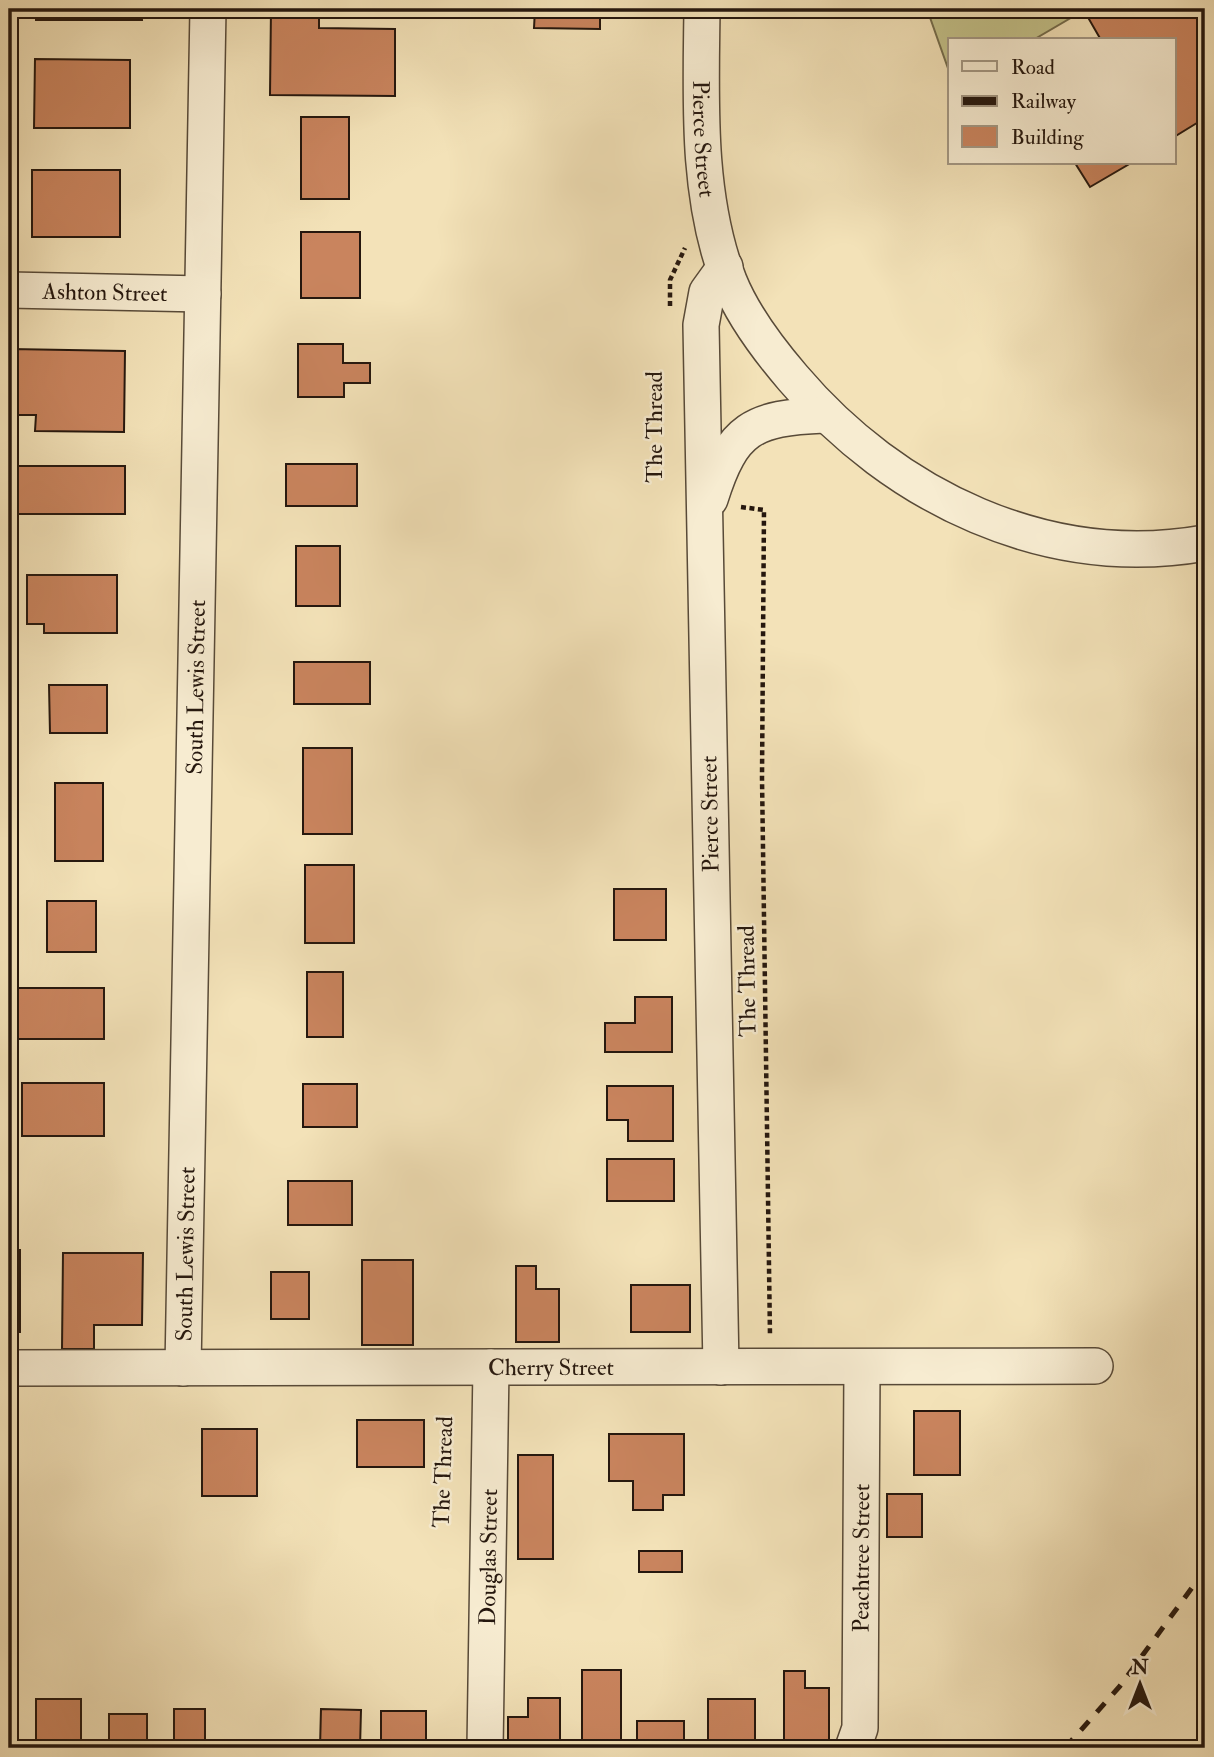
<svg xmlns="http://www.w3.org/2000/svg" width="1214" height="1757" viewBox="0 0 1214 1757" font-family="'IM FELL Double Pica',serif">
  <rect width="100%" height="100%" fill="#f3e2b8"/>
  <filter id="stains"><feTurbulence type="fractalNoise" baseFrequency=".00286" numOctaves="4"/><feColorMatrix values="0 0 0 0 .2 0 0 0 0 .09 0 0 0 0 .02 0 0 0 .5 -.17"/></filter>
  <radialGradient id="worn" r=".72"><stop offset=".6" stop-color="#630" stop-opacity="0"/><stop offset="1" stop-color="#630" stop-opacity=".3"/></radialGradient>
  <polygon fill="#c3c189" stroke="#746c4c" stroke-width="2" points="927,9 1086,9 1033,40 950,40 950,74"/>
  <g fill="#c9845e" stroke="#25170e" stroke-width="2">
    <polygon points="36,9 141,9 142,20 36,20"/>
    <polygon points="271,9 319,9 319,28 395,29 395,96 270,95"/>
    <polygon points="535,9 600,9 600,29 534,28"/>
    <polygon points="1095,9 1205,9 1205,118 1174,137 1174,40 1101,40 1086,14"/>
    <polygon points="35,59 130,60 130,128 34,128"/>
    <rect x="301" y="117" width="48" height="82"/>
    <polygon points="1075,163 1131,163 1090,187"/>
    <rect x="32" y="170" width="88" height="67"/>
    <rect x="301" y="232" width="59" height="66"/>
    <polygon points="298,344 343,344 343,363 370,363 370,383 344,383 344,397 298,397"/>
    <polygon points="11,349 125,351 124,432 35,431 36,415 10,415"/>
    <rect x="286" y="464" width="71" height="42"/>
    <rect x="16" y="466" width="109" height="48"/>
    <rect x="296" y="546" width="44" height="60"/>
    <polygon points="27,575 117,575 117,633 44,633 44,624 27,624"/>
    <rect x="294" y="662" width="76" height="42"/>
    <polygon points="49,685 107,685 107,733 50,733"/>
    <rect x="303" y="748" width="49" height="86"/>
    <rect x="55" y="783" width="48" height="78"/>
    <rect x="305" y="865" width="49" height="78"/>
    <rect x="614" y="889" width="52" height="51"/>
    <rect x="47" y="901" width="49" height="51"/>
    <rect x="307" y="972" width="36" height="65"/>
    <rect x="18" y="988" width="86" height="51"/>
    <polygon points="635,997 672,997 672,1052 605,1052 605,1023 635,1023"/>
    <rect x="22" y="1083" width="82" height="53"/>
    <rect x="303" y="1084" width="54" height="43"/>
    <polygon points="607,1086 673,1086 673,1141 628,1141 628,1120 607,1120"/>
    <rect x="607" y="1159" width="67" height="42"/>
    <rect x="288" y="1181" width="64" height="44"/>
    <rect x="9" y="1250" width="11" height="82"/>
    <polygon points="63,1253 143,1253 142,1325 94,1325 94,1349 62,1349"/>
    <rect x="362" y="1260" width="51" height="85"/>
    <polygon points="516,1266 536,1266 536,1289 559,1289 559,1342 516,1342"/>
    <rect x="271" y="1272" width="38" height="47"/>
    <rect x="631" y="1285" width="59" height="47"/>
    <rect x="914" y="1411" width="46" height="64"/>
    <rect x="357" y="1420" width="67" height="47"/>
    <polygon points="9,1424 15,1424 16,1483 9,1483"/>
    <rect x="202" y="1429" width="55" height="67"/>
    <polygon points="609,1434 684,1434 684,1495 663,1495 663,1510 633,1510 633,1481 609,1481"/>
    <rect x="518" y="1455" width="35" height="104"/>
    <rect x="887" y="1494" width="35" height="43"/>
    <rect x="639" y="1551" width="43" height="21"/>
    <rect x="582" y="1670" width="39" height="78"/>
    <polygon points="784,1671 805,1671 805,1688 829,1688 829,1748 784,1748"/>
    <polygon points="528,1698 560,1698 560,1748 508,1748 508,1717 528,1717"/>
    <rect x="36" y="1699" width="45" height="49"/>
    <rect x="708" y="1699" width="47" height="49"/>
    <rect x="174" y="1709" width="31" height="39"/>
    <polygon points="321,1709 361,1710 360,1748 320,1748"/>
    <rect x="381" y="1711" width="45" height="37"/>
    <rect x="109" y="1714" width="38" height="34"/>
    <rect x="637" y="1721" width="47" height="27"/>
  </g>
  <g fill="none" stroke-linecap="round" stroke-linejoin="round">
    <g stroke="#584a38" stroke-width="38">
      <g id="minor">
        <path id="s1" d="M702 9C701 98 696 196 729 281 743 316 769 350 793 378 894 497 1047 571 1205 543"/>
        <path id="s2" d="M9 290 203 294"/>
        <path d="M710 499C732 428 753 418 824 415"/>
        <polyline points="721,1367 701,325 707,292 725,267"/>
        <path id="s3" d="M9 1368 1095 1366"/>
        <path id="s4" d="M183 1368 208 9"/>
        <path id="s5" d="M485 1748 491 1367"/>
        <path id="s6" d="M853 1748 860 1728 862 1367"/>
      </g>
    </g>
    <g stroke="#25170e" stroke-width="4.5" stroke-dasharray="5 3.5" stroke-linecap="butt">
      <polyline points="670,306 670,280 685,248"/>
      <polyline points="741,507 764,510 762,778 770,1336"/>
    </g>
    <use href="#minor" stroke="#f7ecd1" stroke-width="35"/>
    <polyline stroke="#25170e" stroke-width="5" stroke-dasharray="12 12" stroke-linecap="butt" points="1065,1748 1120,1686 1205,1570"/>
  </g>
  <g text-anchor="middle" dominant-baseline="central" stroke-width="5" stroke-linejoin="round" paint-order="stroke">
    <g font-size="23" fill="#25170e" stroke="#f7ecd1">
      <text stroke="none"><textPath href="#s1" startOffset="130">Pierce Street</textPath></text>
      <text stroke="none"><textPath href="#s2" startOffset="96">Ashton Street</textPath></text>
      <text transform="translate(654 427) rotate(-90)">The Thread</text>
      <text stroke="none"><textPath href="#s4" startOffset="681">South Lewis Street</textPath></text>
      <text transform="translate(710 814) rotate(-91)">Pierce Street</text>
      <text transform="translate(747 981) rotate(-91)">The Thread</text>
      <text stroke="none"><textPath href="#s4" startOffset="114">South Lewis Street</textPath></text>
      <text stroke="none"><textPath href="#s3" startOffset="542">Cherry Street</textPath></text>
      <text transform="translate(443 1472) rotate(-88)">The Thread</text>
      <text stroke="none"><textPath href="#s5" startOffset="191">Douglas Street</textPath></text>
      <text stroke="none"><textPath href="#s6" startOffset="191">Peachtree Street</textPath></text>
    </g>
  </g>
  <rect width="1214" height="1757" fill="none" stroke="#f3e2b8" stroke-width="35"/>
  <rect x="10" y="10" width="1193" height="1736" fill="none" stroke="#25170e" stroke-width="3.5"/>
  <rect x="18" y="18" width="1179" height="1722" fill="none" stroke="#25170e" stroke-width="2"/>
  <rect x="948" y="38" width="228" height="126" fill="#f7ecd1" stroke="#a39783" stroke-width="2"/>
  <rect x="962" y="61" width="35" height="10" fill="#f7ecd1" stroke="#a39783" stroke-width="2"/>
  <text x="1011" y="74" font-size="21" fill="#25170e">Road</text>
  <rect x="962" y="96" width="35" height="10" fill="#25170e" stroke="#a39783" stroke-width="2"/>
  <text x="1011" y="108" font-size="21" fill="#25170e">Railway</text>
  <rect x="962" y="126" width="35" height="21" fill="#c9845e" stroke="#a39783" stroke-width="2"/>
  <text x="1011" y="144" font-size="21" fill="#25170e">Building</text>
  <g transform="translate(1140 1684)" stroke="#f7ecd1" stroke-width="5" paint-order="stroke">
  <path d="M0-5L12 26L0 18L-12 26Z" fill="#25170e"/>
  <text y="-10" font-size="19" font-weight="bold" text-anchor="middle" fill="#25170e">N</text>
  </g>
  <rect width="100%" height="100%" filter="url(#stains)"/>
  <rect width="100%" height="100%" fill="url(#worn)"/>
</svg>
